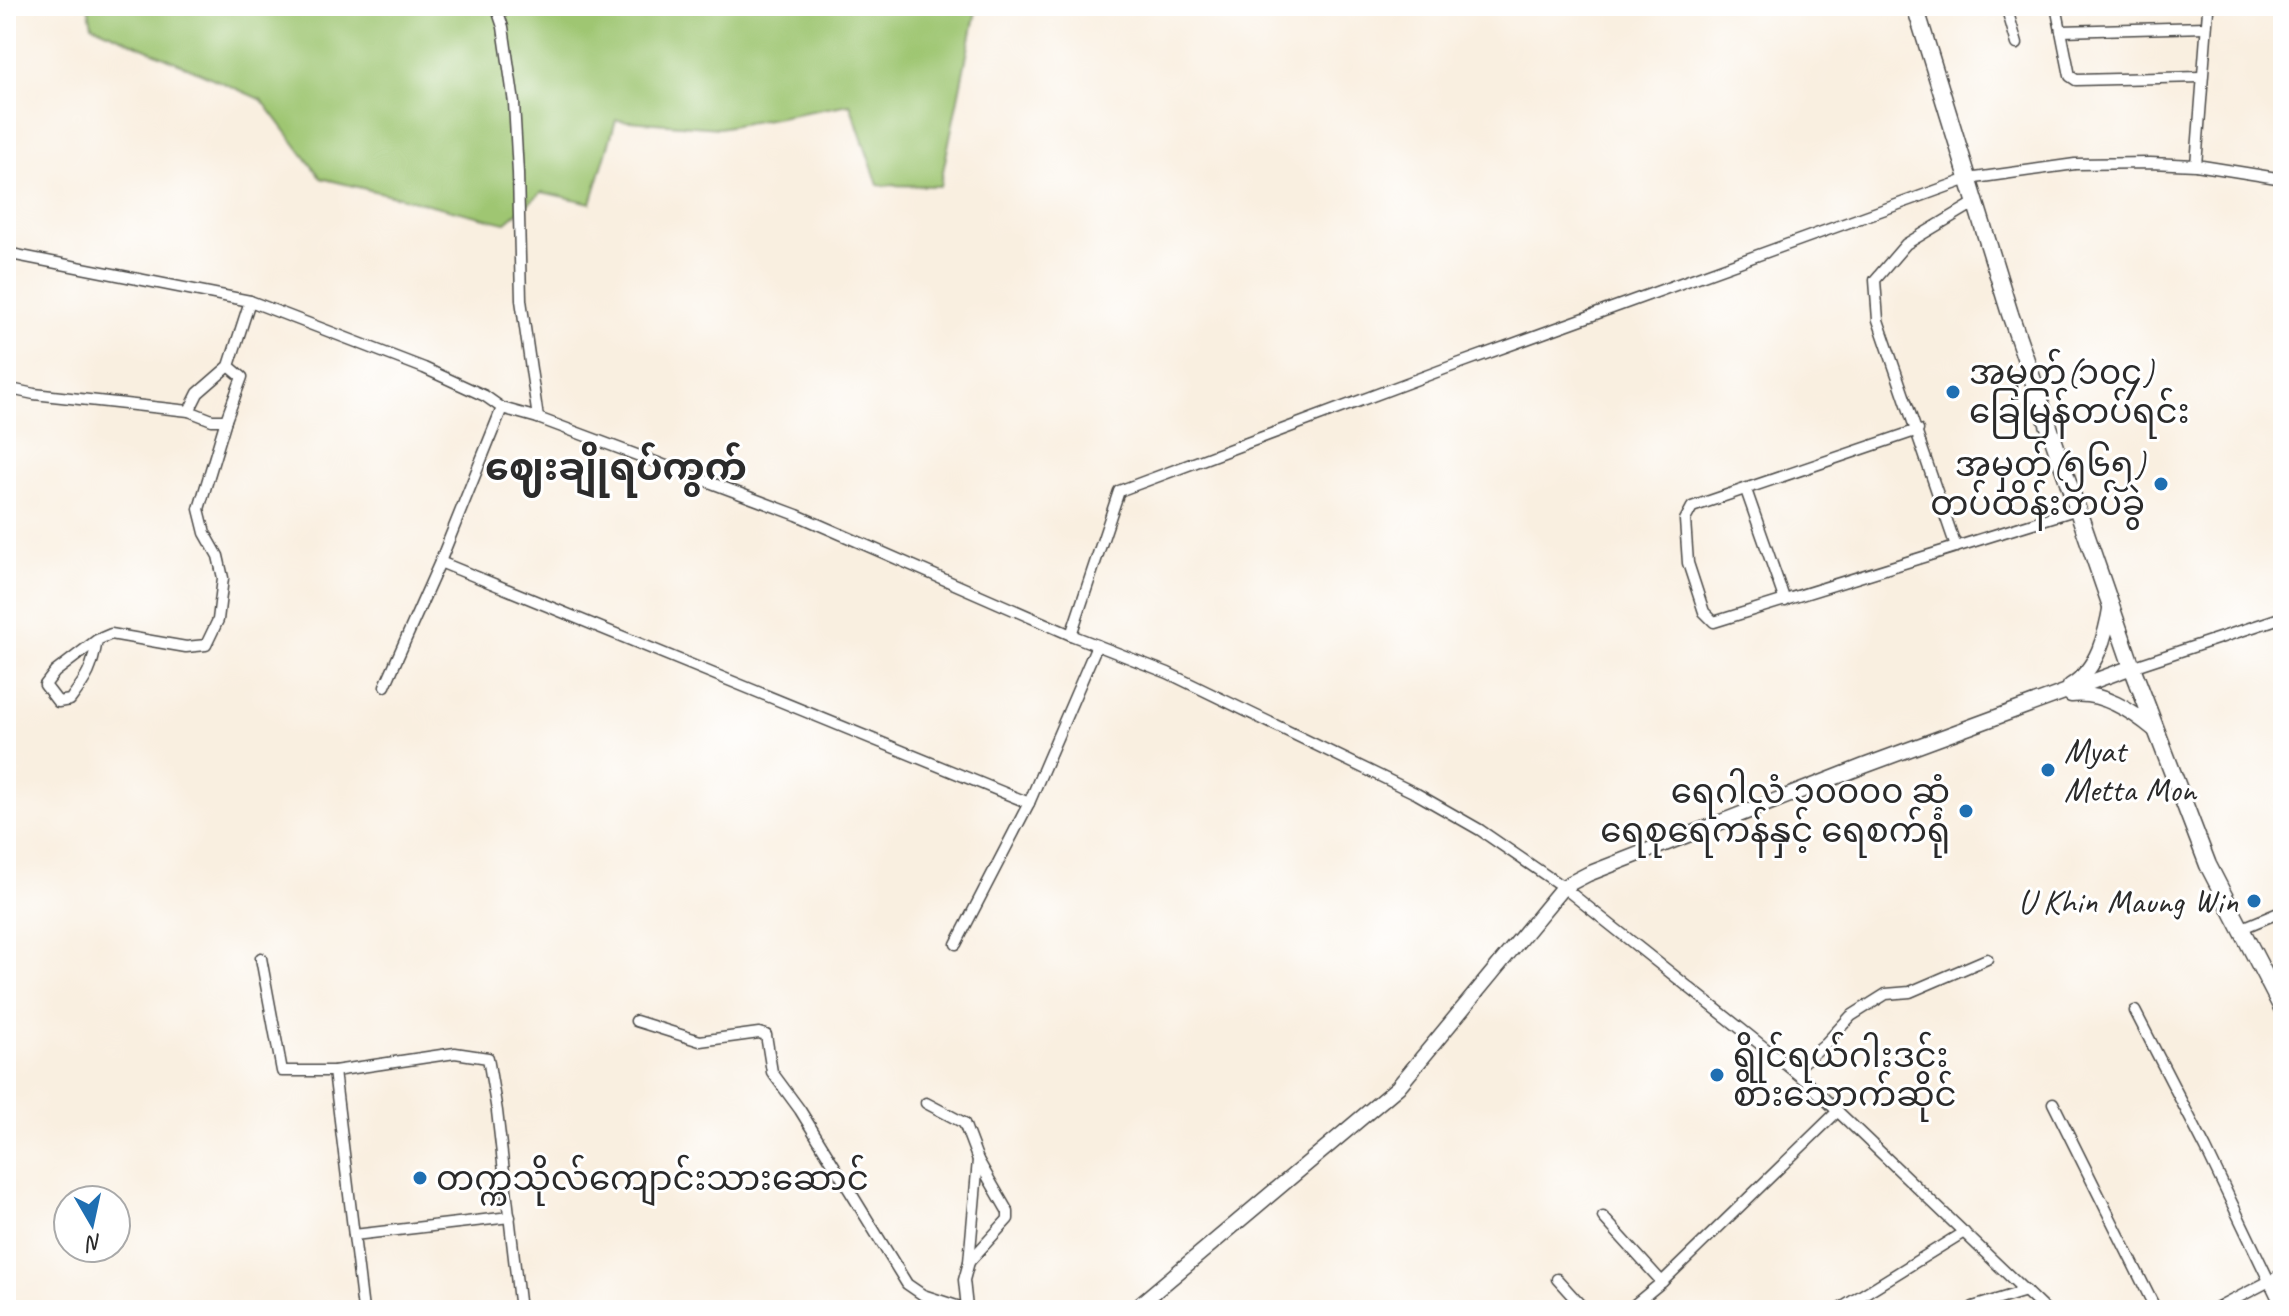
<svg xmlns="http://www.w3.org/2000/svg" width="2289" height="1316" viewBox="0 0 2289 1316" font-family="Caveat,'Noto Sans Myanmar',sans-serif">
  <rect width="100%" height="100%" fill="#fff"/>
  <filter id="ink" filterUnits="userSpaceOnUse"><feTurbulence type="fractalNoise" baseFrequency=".0125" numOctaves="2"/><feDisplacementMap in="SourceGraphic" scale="16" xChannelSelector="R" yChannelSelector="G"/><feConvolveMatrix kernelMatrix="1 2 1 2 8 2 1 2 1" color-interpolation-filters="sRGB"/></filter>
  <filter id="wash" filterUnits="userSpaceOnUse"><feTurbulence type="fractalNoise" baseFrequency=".006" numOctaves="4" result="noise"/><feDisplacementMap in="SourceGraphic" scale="32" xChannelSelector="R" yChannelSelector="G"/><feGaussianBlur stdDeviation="1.8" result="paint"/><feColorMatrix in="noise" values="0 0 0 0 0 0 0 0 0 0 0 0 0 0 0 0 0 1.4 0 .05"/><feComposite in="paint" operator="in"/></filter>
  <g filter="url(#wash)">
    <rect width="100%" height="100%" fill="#f9efe0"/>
    <polygon fill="#9fc672" stroke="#65784e" stroke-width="2" points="88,6 977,6 940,186 878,185 850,104 719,128 616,120 591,203 542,192 505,223 321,178 262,100 92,25"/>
  </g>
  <g filter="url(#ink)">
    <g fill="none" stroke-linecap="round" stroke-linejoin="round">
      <g stroke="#4a4846" stroke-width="13">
        <g id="minor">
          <polyline points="496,6 503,27 514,103 518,173 521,300 538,418"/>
          <polyline points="2006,6 2017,44"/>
          <polyline points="2056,6 2070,76 2076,80 2201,77"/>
          <polyline points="2061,31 2206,27"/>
          <polyline points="2196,165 2208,10"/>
          <polyline points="6,253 250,301 424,368 485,396 502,408 538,418 797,515 1071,635 1168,673 1417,794 1480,830 1563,887 1805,1080 2045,1310"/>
          <polyline points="229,366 242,377 226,420 212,420 189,411 198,393 229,366 250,301"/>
          <polyline points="6,388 34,394 189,411"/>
          <polyline points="1918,430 1692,507 1685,520 1688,563 1704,612 1714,622 2078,509"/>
          <polyline points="1746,490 1785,601"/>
          <polyline points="1956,547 1878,320 1875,280 1906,244 1976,202"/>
          <polyline points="440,562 1029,803"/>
          <polyline points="1071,635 1119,491 1455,365 1968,179 2075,164 2150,163 2196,165 2283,179"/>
          <path d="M97 640C92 670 88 676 70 700L58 702 45 685 55 672 97 640 111 634 186 647 206 645 218 620 223 578 218 556 205 533 199 509 226 420"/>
          <polyline points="2132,667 2283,617"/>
          <polyline points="385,686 440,562 502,408"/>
          <polyline points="2240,929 2283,911"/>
          <polyline points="956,944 1029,803 1097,645"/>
          <polyline points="261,958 282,1071 334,1071 455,1053 488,1058 497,1111 520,1310"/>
          <polyline points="2135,1011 2206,1149 2283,1310"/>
          <polyline points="636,1021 700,1041 759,1033 766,1035 772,1072 800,1110 907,1284 923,1295 969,1310"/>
          <polyline points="1793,1070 1825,1044 1851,1016 1886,994 1910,992 1987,959"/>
          <polyline points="334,1071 363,1310"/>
          <polyline points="926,1103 964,1123 978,1160 1008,1212 1008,1219 969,1262"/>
          <polyline points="2053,1103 2156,1310"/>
          <polyline points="1603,1217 1662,1282"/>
          <polyline points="354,1235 510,1217"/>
          <polyline points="1557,1279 1585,1310"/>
          <polyline points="1973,1307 2026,1291"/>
          <polyline points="967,1308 964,1280 969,1262 978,1160"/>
          <polyline points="1628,1310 1662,1282 1838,1111"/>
          <polyline points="1838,1310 1964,1232"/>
          <polyline points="2214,1310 2283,1274"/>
        </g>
      </g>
      <g stroke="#4a4846" stroke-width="17">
        <g id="major">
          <path d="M2070 686C2098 669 2106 634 2111 604"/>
          <path d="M2071 695C2102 691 2132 711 2155 730"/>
          <polyline points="1133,1310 1398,1087 1563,887 1588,874 1864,766 2132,667"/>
        </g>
      </g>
      <g stroke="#4a4846" stroke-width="19">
        <polyline id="highway" points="1915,6 2010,314 2132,667 2208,865 2283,1010"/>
      </g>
      <use href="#minor" stroke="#fff" stroke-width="10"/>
      <use href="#major" stroke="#fff" stroke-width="14"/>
      <use href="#highway" stroke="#fff" stroke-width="16"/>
    </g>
  </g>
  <g fill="#1f6fb2" stroke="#fff" stroke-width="3">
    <circle cx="1953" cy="392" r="8"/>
    <circle cx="2161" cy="484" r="8"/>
    <circle cx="2048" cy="770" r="8"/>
    <circle cx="1966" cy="811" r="8"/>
    <circle cx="2254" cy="901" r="8"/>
    <circle cx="1717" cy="1075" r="8"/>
    <circle cx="420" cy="1178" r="8"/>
  </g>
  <g text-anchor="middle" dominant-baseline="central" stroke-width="6" stroke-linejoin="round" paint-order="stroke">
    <g font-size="34" fill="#2b2b2b" stroke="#fff" text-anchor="start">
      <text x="1969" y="372">အမှတ်(၁၀၄)<tspan x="1969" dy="39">ခြေမြန်တပ်ရင်း</tspan></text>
      <text x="2145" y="464" text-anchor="end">အမှတ်(၅၆၅)<tspan x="2145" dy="39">တပ်ထိန်းတပ်ခွဲ</tspan></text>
      <text x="2064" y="750">Myat<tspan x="2064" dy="39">Metta Mon</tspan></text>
      <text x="1950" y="791" text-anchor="end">ရေဂါလံ ၁၀၀၀၀ ဆံ့<tspan x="1950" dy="39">ရေစုရေကန်နှင့် ရေစက်ရုံ</tspan></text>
      <text x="2238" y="901" text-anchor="end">U Khin Maung Win</text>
      <text x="1733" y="1055">ရွိုင်ရယ်ဂါးဒင်း<tspan x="1733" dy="39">စားသောက်ဆိုင်</tspan></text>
      <text x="436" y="1178">တက္ကသိုလ်ကျောင်းသားဆောင်</text>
    </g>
    <g font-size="38" font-weight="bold" fill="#2b2b2b" stroke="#fff">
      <text x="616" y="467">ဈေးချိုရပ်ကွက်</text>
    </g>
  </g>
  <rect width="2289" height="1316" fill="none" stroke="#fff" stroke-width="32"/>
  <g transform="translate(92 1224) rotate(171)"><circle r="38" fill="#ffffff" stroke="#aaaaaa" stroke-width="2"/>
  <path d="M0-6L14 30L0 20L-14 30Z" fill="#1f6fb2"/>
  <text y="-12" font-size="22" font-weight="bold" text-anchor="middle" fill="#2b2b2b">N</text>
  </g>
</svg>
